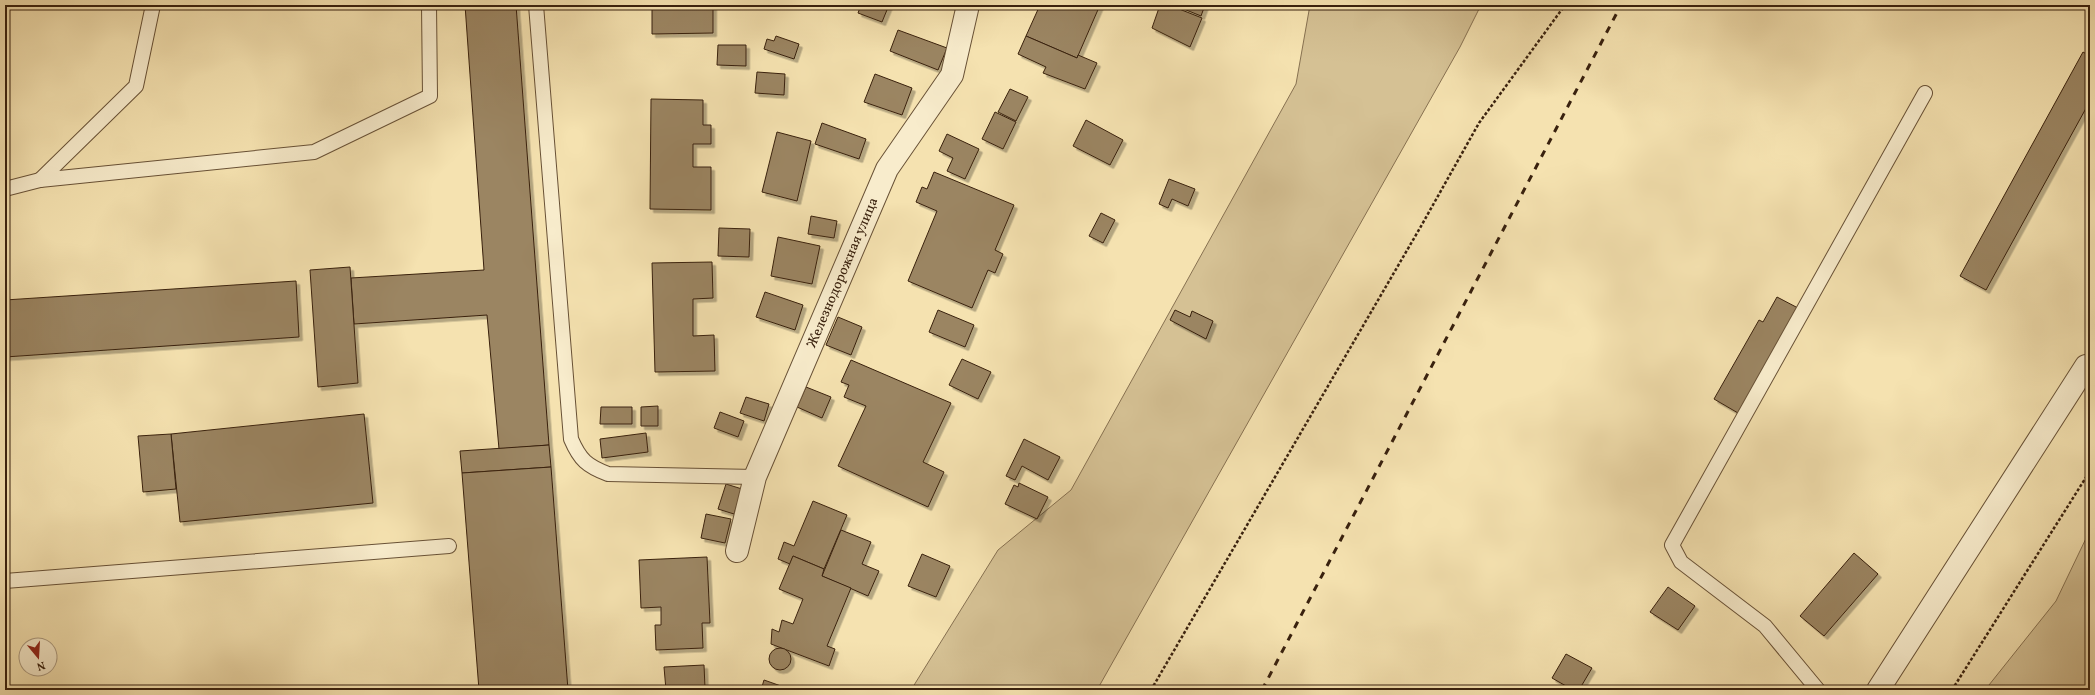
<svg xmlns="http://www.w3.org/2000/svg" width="2095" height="695" viewBox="0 0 2095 695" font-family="Vollkorn,serif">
  <defs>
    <filter id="shadow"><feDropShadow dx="3.5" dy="3.5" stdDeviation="0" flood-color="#0004"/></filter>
  </defs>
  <rect width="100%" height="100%" fill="#f5e2b0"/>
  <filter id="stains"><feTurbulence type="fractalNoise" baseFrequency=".005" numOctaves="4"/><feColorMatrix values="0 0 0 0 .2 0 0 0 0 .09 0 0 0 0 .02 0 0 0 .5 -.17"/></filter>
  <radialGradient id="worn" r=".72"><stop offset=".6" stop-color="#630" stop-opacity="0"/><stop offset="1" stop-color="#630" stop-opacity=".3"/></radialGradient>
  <g fill="#d5c194" stroke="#877151">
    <polygon points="1310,5 1481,5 1460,47 1097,690 911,690 998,550 1071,490 1296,84"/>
    <polygon points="2090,530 2090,690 1985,690 2056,601"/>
  </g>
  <g fill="#9b8562" stroke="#39210e" filter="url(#shadow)">
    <polygon points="465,5 516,5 549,445 499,449 487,315 354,324 351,278 484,270"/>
    <polygon points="652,5 713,5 713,33 652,34"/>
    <polygon points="861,5 889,5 882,22 858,13"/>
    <polygon points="1040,5 1100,5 1077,58 1026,36"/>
    <polygon points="1160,5 1169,5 1202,18 1190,47 1152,28"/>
    <polygon points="1174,5 1205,5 1201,16"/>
    <polygon points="898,30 947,48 938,70 890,51"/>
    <polygon points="776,36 799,44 794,59 764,49 767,39 774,41"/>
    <polygon points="1026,36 1077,58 1078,55 1097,63 1085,89 1043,73 1046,67 1018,54"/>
    <polygon points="718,45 746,45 746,66 717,65"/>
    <polygon points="2083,52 2090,56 2090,101 1986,290 1960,276"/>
    <polygon points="757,72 785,74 784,95 755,93"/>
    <polygon points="875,74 912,88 902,115 864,102"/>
    <polygon points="1010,89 1028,97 1016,121 998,112"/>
    <polygon points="651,99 703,100 703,125 711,125 711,144 693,144 693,167 711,167 711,210 650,209"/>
    <polygon points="995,112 1016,122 1003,149 982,139"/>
    <polygon points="1086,120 1123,140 1110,165 1073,146"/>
    <polygon points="822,123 866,139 859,159 815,144"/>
    <polygon points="777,132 811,141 797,201 762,192"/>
    <polygon points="947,134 979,149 965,179 947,171 953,158 939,151"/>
    <polygon points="934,172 1014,205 995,250 1003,254 995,273 988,270 972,308 908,281 937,211 916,202 922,187 927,189"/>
    <polygon points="1169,179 1195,189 1188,206 1172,199 1168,208 1159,204"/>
    <polygon points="1101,213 1115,220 1103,243 1089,236"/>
    <polygon points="811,216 837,221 834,238 808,234"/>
    <polygon points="719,228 750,229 749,257 718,256"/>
    <polygon points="778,237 820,246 812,284 771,276"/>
    <polygon points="712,262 713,298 693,299 693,336 714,335 715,371 655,372 652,263"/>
    <polygon points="350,267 358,383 318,387 310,270"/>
    <polygon points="296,281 299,337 5,357 5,300"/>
    <polygon points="765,292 803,305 795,330 756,317"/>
    <polygon points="1777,297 1798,308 1738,413 1714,399 1759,320 1763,322"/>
    <polygon points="938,310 974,325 965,347 929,332"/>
    <polygon points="1175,310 1190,317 1192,311 1213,321 1206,339 1170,320"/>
    <polygon points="838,317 862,327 851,355 826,345"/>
    <polygon points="962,359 991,372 978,399 949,385"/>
    <polygon points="851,360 951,403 923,462 944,472 928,507 838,466 866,406 844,397 849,385 841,382"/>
    <polygon points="806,387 831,397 822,418 797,407"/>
    <polygon points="746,397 769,404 764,421 740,413"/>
    <polygon points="658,406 658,426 641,426 641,407"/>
    <polygon points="601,407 632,407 632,424 600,424"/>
    <polygon points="720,412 744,421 738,437 714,428"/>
    <polygon points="364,414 373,503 180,522 171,434"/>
    <polygon points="646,433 648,452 602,458 600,439"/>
    <polygon points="171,434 176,489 143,492 138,436"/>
    <polygon points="1024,439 1060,457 1048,480 1022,466 1015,480 1006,476"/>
    <polygon points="549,445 551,467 462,473 460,451"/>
    <polygon points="551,467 568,690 479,690 462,473"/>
    <polygon points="1019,483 1048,497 1037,519 1005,504 1014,485 1018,487"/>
    <polygon points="726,484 742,489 734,514 718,509"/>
    <polygon points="813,501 847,515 824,569 793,556 790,564 778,559 784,542 794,546"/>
    <polygon points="706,514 731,519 725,543 701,538"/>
    <polygon points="841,530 871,542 862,564 879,571 868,596 822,576"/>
    <polygon points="1854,553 1878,574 1824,636 1800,616"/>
    <polygon points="922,554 950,566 936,597 908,586"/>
    <polygon points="793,556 824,569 822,576 851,588 827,646 835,649 829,666 771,644 772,629 779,632 782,620 793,624 803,599 779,589"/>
    <polygon points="707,557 710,623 702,623 703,648 656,650 655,625 661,625 661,607 641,608 639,560"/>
    <polygon points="1668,587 1695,606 1678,630 1650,612"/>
    <circle cx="780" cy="659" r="11"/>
    <polygon points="1566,654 1592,668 1579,690 1573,690 1552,678"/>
    <polygon points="704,665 705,688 666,690 664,667"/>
    <polygon points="764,680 781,686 780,690 761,690"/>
  </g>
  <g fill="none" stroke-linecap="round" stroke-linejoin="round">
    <g stroke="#685136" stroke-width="16">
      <g id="lane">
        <path d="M536 5 571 439C580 460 587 466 608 474L755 477"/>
        <polyline points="40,180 136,86 153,5"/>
        <polyline points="5,189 40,180 314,152 430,96 429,5"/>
        <polyline points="5,581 449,546"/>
        <polyline points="1818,690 1765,626 1681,562 1672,545 1925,93"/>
      </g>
    </g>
    <g stroke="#685136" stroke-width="24">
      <g id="street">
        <polyline points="737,551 755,477 887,169 952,75 968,5"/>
        <polyline points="1878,690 2086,366"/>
      </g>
    </g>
    <g stroke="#39210e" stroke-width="2.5" stroke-dasharray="3 2" stroke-linecap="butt">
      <polyline points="1151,690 1420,228 1479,123 1565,5"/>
      <polyline points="1952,690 2090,471"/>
    </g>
    <use href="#lane" stroke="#f8eccc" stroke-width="14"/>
    <use href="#street" stroke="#f8eccc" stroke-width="22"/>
    <polyline stroke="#39210e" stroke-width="3" stroke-dasharray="7 7" stroke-linecap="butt" points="1262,690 1621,5"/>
  </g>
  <g text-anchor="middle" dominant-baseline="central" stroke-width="3" stroke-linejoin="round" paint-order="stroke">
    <g font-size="14" fill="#39210e" stroke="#f8eccc">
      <text transform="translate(843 273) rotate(-67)">Железнодорожная улица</text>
    </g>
  </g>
  <rect width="2095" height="695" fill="none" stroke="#f5e2b0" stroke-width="20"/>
  <rect x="6" y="6" width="2083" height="683" fill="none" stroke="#39210e" stroke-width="2"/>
  <rect x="10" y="10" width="2075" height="675" fill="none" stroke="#39210e"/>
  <g transform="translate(38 657) rotate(162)"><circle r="19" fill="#f8eccc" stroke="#ac9b80"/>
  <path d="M0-3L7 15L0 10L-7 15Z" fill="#8f2418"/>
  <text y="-6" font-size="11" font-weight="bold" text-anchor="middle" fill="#39210e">N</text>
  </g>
  <rect width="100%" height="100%" filter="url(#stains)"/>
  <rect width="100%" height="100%" fill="url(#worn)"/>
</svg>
